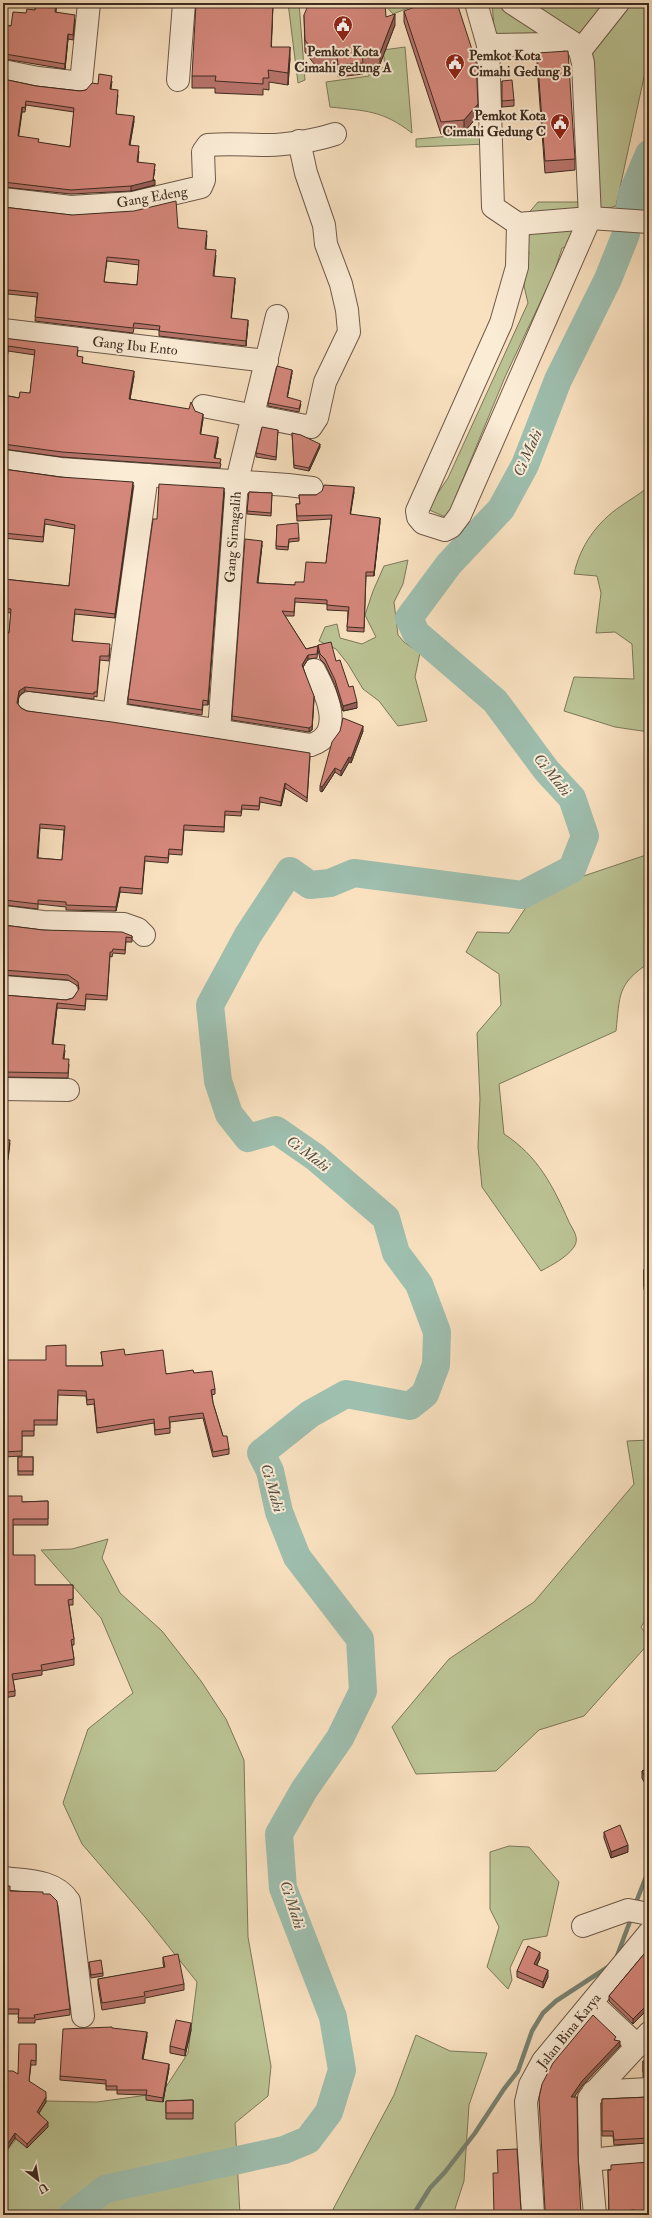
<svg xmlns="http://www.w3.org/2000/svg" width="652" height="2218" viewBox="0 0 652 2218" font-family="'IM FELL Double Pica',serif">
  <rect width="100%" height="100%" fill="#f9e1c0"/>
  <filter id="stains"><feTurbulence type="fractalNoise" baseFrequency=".005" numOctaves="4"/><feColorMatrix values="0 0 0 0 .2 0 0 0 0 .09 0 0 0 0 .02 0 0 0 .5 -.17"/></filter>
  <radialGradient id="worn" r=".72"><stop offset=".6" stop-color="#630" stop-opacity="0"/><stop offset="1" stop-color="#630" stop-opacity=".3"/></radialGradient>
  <g fill="#bbc394" stroke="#7c785a">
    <polygon points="288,3 299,3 305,80 298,83"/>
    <polygon points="383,3 421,3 393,14"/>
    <polygon points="492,3 546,32 495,38"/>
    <polygon points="526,3 649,3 649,54 616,206 602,210 598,203 585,44 569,27"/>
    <path d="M405 47 412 133C382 110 366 111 330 107L326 82 369 76 368 69 385 67 383 50Z"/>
    <polygon points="486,133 487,144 416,147 416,139"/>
    <polygon points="649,141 649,208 639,205 643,152"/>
    <polygon points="538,202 585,202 581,212 526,216"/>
    <polygon points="574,229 572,246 562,248 554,273 505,377 455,498 450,519 427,509 448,478 528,303 524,286 529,252 522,239 530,230"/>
    <path d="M649 486V732L615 727 564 711 574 677 634 679 632 644 615 632 596 633 601 593 597 576 574 574C580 546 597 522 621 506 631 499 640 494 649 486Z"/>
    <polygon points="408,560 403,584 394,602 398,635 404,642 420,653 415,677 427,721 398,726 379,701 363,689 348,664 336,649 319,641 325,627 337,624 340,638 362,644 376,637 365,615 373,591 384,566"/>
    <path d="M649 854V963C617 984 620 995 616 1031L499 1084 504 1134C538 1156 553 1186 569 1222 573 1230 580 1238 574 1247 566 1258 552 1265 541 1271L482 1187 478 1147 480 1099 477 1033 501 1005 499 974 466 952 477 932 509 933 536 892Z"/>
    <polygon points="649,1440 649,1614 641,1627 649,1638 649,1643 584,1716 539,1730 496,1771 416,1774 392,1727 449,1659 534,1602 634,1484 627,1441"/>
    <polygon points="108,1539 102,1558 120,1593 162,1631 201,1681 226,1719 244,1760 248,1937 271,2066 268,2096 235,2123 240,2215 3,2215 3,2156 45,2101 97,2102 162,2093 188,2053 197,1982 145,1917 82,1844 63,1803 88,1729 133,1693 101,1618 41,1550 72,1549"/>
    <polygon points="509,1846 529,1847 559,1882 547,1936 523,1940 510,1968 512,1980 508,1989 487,1967 499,1927 490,1909 490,1852"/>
    <polygon points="416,2035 450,2051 487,2053 469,2105 464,2181 453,2215 330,2215 394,2095"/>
  </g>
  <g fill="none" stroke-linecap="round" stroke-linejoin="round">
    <g stroke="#788475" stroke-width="4.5">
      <polyline points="635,1905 649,1869"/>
      <polyline points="617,1956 632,1916"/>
      <polyline points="413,2215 430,2188 445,2172 475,2133 504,2089 518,2071 532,2031 543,2013 556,2001 608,1967"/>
    </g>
    <polyline stroke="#9ebeae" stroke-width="28" points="72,2215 105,2189 284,2150 308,2140 329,2112 342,2070 333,2017 283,1888 279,1834 304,1790 340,1738 363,1691 360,1639 297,1557 279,1512 270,1471 261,1453 310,1414 346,1394 410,1406 425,1394 436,1365 437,1332 419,1284 396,1253 386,1218 315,1157 276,1130 248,1138 229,1114 218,1081 210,1005 248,935 290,871 310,885 330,883 354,873 522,895 572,869 585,836 572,798 547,771 495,701 416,633 409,618 449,564 501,509 525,465 558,380 608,279 626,234 632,194 649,154"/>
    <g stroke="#6d5948" stroke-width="24">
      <g id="minor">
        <polyline points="476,3 488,45 493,207 518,224 517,267 501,323 417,511 418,517 423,523 445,530 451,527 460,515 590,218 583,63 580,51 575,44 512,3"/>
        <polyline points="488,45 550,44 557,42 562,36"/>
        <polyline points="580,51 618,3"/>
        <polyline points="3,71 38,78 81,83 89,3"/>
        <polyline points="178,80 184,3"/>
        <path d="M3 199 71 207 133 203 201 187 204 180 203 152 208 145C229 143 247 145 268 145 287 145 317 140 335 134"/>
        <polyline points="518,224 590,218 649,222"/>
        <polyline points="3,330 267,361"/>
        <polyline points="203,406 311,427 317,418 325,382 349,332 347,310 341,284 326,244 324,225 306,173 299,141"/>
        <polyline points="3,461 61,469 288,485 312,488"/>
        <path d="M29 703 114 714 311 745C346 734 326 692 314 670"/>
        <polyline points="114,714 147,475"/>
        <polyline points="219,731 237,481 277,316"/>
        <polyline points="3,917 43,922 124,924 138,929 144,935"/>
        <polyline points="3,987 67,992"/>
        <polyline points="3,1089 68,1090"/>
        <path d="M3 1878C25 1881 55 1879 69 1901L83 2016"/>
        <polyline points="583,1926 628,1910 649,1914"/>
        <polyline points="592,2003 638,2046"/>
        <polyline points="593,2092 649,2089"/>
        <polyline points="590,2160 649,2154"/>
        <polyline points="533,2215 526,2102 530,2085 543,2061 649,1933"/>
        <polyline points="595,2215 590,2160 589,2098 649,2033"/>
      </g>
    </g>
    <use href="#minor" stroke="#fbecd6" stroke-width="22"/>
  </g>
  <g fill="#b7746b" stroke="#3e2c20" fill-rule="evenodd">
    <polygon points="36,3 57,3 56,12 75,19 73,40 68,39 65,69 5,59 3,59 3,25 11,26 26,13 35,10"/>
    <polygon points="404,11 478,116 464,132 441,134 404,22"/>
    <polygon points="304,15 386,17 395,25 380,64 363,66 363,74 338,77 337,68 318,69 305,52"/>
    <polygon points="271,47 290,58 288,85 269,82 269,90 263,89 263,95 215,93 215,88 192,88 192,76"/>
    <polygon points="537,53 575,159 575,170 545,173 537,65"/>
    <path d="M3 79 36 86 80 91 86 90 98 84 112 81 111 89 118 95 116 114 134 121 130 145 139 151 138 162 155 169 153 180 155 185 131 191 71 194 3 187ZM26 105 74 112 70 147 39 143 18 136 22 112H25Z"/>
    <polygon points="502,81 514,100 514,106 502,107"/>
    <path d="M3 207 178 228 207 235 206 249 216 255 214 276 235 282 231 318 248 324 246 346 159 336V330L134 328 133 333 35 321 37 297 8 294 7 296 4 318H3ZM107 261 139 265 137 285 104 282Z"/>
    <polygon points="3,338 78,351 77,356 83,363 134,376 130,399 195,411 203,419 200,435 218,442 215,458 221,464 220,468 62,457 3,449 3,395 19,398 30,393 35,355 8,351 5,373 3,373"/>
    <polygon points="292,373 287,397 301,404 299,412 268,406 268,403"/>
    <polygon points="278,430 276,460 256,457 256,453"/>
    <polygon points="292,433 320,447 309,471 294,468"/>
    <path d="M3 469 133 487 115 618 75 614 72 641 110 648 109 661 100 660 97 697 94 696V699L25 691 19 696 18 704 21 708 27 711 310 757 307 802 285 788 281 806 260 802 259 810 242 809 241 816 225 815 224 832 184 830 182 855 169 854 168 863 145 861 142 894 120 892 116 911 66 910V907L38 904V909L4 905H3V633H9L11 613 3 612V579L69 586 75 529 45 524 43 542 3 538ZM40 828 64 830 62 860 38 858Z"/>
    <polygon points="249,492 272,493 271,516 247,514"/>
    <polygon points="354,492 350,514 380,522 374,576 366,576 364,632 347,631 348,611 327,610 327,604 295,602 294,616 285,616 306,649 318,646 317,658 308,659 303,667 314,700 312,730 309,732 232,720 232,716 262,545 258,583 295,585 304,582 326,563 331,519 297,521 296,504 300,504 299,495 316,495"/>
    <polygon points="224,493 208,705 203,705 202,715 128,704 128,699 157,519"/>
    <polygon points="277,525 299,538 299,541 289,542 288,550 276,549"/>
    <polygon points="318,645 336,661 349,687 357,708 343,711 335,685 325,664 320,659 318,650"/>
    <polygon points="363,731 351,763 349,762 341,776 335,772 322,792 320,791 320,786"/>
    <polygon points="3,925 43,930 132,936 132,942 126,942 125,954 113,953 112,957 110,956 107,1000 86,999 85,1010 57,1008 53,1044 65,1050 64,1059 69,1064 68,1078 3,1077 3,995 66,1000 73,998 79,990 78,986 68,980 4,975"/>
    <polygon points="3,1139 10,1143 8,1160 3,1160"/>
    <rect x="644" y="1270" width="5" height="19"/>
    <polygon points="101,1352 125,1355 166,1374 194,1373 215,1389 215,1394 212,1395 213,1403 223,1436 229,1449 229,1454 213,1457 203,1418 170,1422 170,1433 155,1435 154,1423 97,1433 94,1404 87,1405 86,1396 58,1395 57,1425 34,1425 34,1436 22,1436 22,1456 3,1457 3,1360 66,1366 103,1366"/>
    <rect x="18" y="1457" width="15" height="18"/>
    <polygon points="3,1496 22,1502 48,1501 48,1525 13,1525 13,1555 35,1585 73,1585 73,1605 69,1605 74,1639 74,1645 72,1645 74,1659 74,1665 42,1671 42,1675 13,1680 15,1691 15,1696 3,1698"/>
    <polygon points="649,1768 649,1791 642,1778 642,1771"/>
    <polygon points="604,1832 628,1852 611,1858 604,1838"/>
    <polygon points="3,1886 10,1891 43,1894 70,2009 70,2015 35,2020 35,2023 18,2023 19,2014 3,2014"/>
    <polygon points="649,1948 633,2024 609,2001 609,1996"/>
    <polygon points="163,1957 184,1984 184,1990 145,1998 145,2003 102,2010 98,1985 98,1979 164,1968 163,1963"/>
    <polygon points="540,1958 537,1965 548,1977 543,1988 517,1977 517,1971"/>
    <polygon points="89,1962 103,1973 103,1976 91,1978"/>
    <polygon points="191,2030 185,2056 170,2053 170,2046"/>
    <polygon points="147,2036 143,2059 169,2068 163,2102 146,2100 146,2095 117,2094 117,2090 106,2090 106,2084 60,2080 60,2076"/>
    <polygon points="36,2044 36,2065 31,2065 29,2081 46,2102 39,2113 48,2127 27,2148 15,2138 3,2155 3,2071 18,2074"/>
    <polygon points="649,2047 649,2077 643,2077 643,2061 648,2061"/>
    <polygon points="649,2097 649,2143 614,2145 613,2136 602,2136 602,2099"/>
    <polygon points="193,2100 193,2119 166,2119 166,2101"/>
    <polygon points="649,2162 649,2215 609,2215 608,2170 611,2170"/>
  </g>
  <g fill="#955e57" stroke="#3e2c20">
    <polygon points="273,3 271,58 271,47"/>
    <polygon points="395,14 395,25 380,64 380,53"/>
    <polygon points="68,34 68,39 65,69 65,64"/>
    <polygon points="290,47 290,58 288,85 288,73"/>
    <polygon points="478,104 478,116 464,132 464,120"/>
    <polygon points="22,107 22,112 18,141 18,136"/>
    <polygon points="134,116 134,121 129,149 129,145"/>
    <polygon points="155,164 153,181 155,180 155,185 131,191 131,186"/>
    <polygon points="235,278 235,282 231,322 231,318"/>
    <polygon points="8,290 8,294 7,296 4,318 7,292"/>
    <polygon points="248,320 248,324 246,346 246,341"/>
    <polygon points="8,346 8,351 5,373 5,369"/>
    <polygon points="292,370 292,373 287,400 287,397"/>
    <polygon points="134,371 134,376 129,404 129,399"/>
    <polygon points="203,414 203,419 200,439 200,434"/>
    <polygon points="218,437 218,442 214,463 214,458"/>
    <polygon points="320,444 320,447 309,471 309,468"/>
    <polygon points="133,482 133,487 115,618 115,614"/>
    <polygon points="354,487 354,492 350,518 350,514"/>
    <polygon points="224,488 224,493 208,705 208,701"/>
    <polygon points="380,518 380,522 374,576 374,572"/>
    <polygon points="262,541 262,545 257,587 257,583"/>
    <polygon points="308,655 308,659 302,669 302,665"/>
    <polygon points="25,687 25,691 19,696 17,707 19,691"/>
    <polygon points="314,696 312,730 309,732 309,728"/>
    <polygon points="357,702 357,708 343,711 343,706"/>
    <polygon points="363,726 363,731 351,763 351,758"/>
    <polygon points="349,757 349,762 341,776 341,771"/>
    <polygon points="335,768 335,772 322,792 322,787"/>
    <polygon points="285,783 285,788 281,806 281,802"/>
    <polygon points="120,887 120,892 116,911 116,907"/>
    <polygon points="57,1003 57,1008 52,1049 52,1044"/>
    <polygon points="628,1845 628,1852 611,1858 611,1852"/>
    <polygon points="540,1952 540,1958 534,1970 534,1964"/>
    <polygon points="548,1970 548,1977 543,1988 543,1982"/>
    <polygon points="649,2003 649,2008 633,2024 633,2019"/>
    <polygon points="191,2023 191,2030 185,2056 185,2050"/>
    <polygon points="147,2032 147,2036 142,2064 142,2059"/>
    <polygon points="620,2041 620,2046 582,2086 571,2102 571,2097 582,2081"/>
    <polygon points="169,2064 169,2068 163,2102 163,2098"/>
    <polygon points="46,2097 46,2102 37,2116 37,2112"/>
    <polygon points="48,2122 48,2127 27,2148 27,2144"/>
    <polygon points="15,2133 15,2138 3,2155 3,2151"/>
  </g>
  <g fill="#d5877c" stroke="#3e2c20" fill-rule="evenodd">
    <polygon points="36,3 56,3 55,12 75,15 73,35 68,34 65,64 5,54 3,55 3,25 11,26 13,12 26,13 27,9 35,10"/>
    <polygon points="196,3 273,3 271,47 290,47 288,73 268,70 269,78 263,78 263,84 215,81 216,76 192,76"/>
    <polygon points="309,3 385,3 386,17 395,14 380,53 362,54 363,63 338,65 337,56 318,57 305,40 304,15"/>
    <polygon points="426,3 457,3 476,62 478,104 464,120 441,122 404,11"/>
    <polygon points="568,51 575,159 545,161 537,53"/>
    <path d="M99 74 112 76 110 89 118 90 116 114 134 116 129 145 139 146 137 162 155 164 153 180H155L131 186 71 190 3 182V79L36 86 80 91 86 90 92 83 98 84ZM26 101 74 108 70 147 38 142 39 139 18 136 22 107 25 108Z"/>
    <polygon points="512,80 514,100 502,101 502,81"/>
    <path d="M176 201 178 228 207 231 205 249 216 250 213 276 235 278 231 318 248 320 246 341 159 331 160 326 134 323 133 328 35 317 38 293 8 290 7 292 4 313H3V207L72 215 134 211ZM107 257 139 260 137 285 104 282Z"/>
    <polygon points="3,338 78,347 77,356 83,357 82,363 134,371 129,399 189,409 191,402 195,411 203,414 200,434 218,437 214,458 221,459 220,463 62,452 3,444 3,395 19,398 20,392 30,393 35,350 8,346 5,369 3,368"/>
    <polygon points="277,366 292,370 287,397 301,401 299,409 268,403"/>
    <polygon points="262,427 278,430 276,457 256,453"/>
    <polygon points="292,433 301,435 320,444 309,468 294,465"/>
    <path d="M3 469 60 477 133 482 115 614 75 609 72 641 110 644 109 656H100L97 692H94V694L25 687 19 691 17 703 21 708 27 711 112 722 310 753 307 798 285 783 281 802 260 797 259 806 242 805 241 812 225 811 224 827 184 825 182 850 169 849 168 858 145 856 142 889 120 887 116 907 66 905V902L38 900V904L4 900 3 901V633H9L11 609 3 608V579L69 586 75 525 45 519 43 537 3 533ZM40 824 65 826 62 860 37 858Z"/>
    <polygon points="159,484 224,488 208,701 203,700 202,710 128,699 153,519 157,519"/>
    <polygon points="324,485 354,487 350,514 380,518 374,572 366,572 364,628 347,627 349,607 327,605 327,600 295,598 294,612 282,611 306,649 318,646 317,654 308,655 302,665 314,696 312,726 309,728 232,716 245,539 262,541 257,583 295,585 295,582 304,582 306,562 326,563 332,515 297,516 296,504 300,504 299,495 316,495 322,491"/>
    <polygon points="249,492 272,493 271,513 247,511"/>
    <polygon points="298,523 299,538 289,539 288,547 276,546 277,525"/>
    <polygon points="331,642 336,661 340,660 349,687 353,686 357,702 343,706 335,680 325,659 320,654 318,645"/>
    <polygon points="343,718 363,726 351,758 349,757 341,771 335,768 322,787 320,786 332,742 340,731"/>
    <polygon points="3,925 43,930 122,932 132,936 132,938 126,937 125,950 113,949 112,952 110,952 107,996 86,994 85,1006 57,1003 52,1044 65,1045 63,1059 69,1059 68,1073 3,1072 3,995 66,1000 73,998 79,989 78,982 68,975 3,970"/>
    <polygon points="3,1139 10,1140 8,1157 3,1156"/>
    <rect x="644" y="1270" width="5" height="16"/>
    <polygon points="66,1345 66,1366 103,1366 101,1352 124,1349 125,1355 163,1350 166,1374 193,1370 194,1373 212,1371 215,1389 211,1390 213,1403 223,1436 227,1436 229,1449 213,1452 203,1413 169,1417 170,1428 155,1430 154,1419 97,1428 94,1399 87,1400 86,1391 58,1390 57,1420 34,1420 34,1431 22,1431 22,1451 3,1452 3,1360 46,1360 46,1346"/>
    <rect x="18" y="1457" width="15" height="14"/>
    <polygon points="3,1496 22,1496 22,1502 48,1501 48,1519 13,1519 13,1555 35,1555 35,1585 73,1585 73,1599 68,1600 74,1639 71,1640 74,1659 41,1665 42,1670 12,1674 15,1691 3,1693"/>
    <polygon points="649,1768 649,1785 642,1771"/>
    <polygon points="620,1825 628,1845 611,1852 604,1832"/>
    <polygon points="3,1886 10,1886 10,1891 43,1892 43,1894 50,1894 57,1901 70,2009 34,2015 35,2018 18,2018 19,2009 3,2009"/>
    <polygon points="528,1946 540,1952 534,1964 548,1970 543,1982 517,1971"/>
    <polygon points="649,1948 649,2003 633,2019 609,1996"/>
    <polygon points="178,1954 184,1984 144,1992 145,1996 102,2003 98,1979 165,1967 163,1957"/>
    <polygon points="101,1960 103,1973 91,1975 89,1962"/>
    <polygon points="593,2015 616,2037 614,2040 620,2041 582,2081 571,2097 577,2097 578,2155 581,2215 544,2215 545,2209 539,2098 542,2084 553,2063"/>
    <polygon points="176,2020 191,2023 185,2050 170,2046"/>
    <polygon points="112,2027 112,2028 147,2032 142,2059 169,2064 163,2098 146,2095 147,2090 117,2090 117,2086 106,2086 106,2080 60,2076 63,2029"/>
    <polygon points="19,2044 36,2044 36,2061 31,2060 29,2081 46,2092 46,2097 37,2112 48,2122 27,2144 15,2133 3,2151 3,2071 13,2071 18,2074"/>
    <polygon points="649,2047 649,2072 643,2072 643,2061 648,2061 647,2049"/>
    <polygon points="649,2097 649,2138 614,2140 613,2131 602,2131 602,2099"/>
    <polygon points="193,2100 193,2113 166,2113 166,2101"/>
    <polygon points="517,2149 521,2211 522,2215 494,2215 493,2173 498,2173 497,2150"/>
    <polygon points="649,2162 649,2212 635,2213 635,2210 609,2212 608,2170 611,2170 611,2165"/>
  </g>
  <defs>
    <g id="civic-pin" transform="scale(1)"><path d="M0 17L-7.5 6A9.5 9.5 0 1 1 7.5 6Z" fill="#8f2418" stroke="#fbecd6"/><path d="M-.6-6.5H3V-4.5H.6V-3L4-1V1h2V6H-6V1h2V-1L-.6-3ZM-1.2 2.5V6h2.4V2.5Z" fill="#fff"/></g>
  </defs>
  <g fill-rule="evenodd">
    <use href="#civic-pin" x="343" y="25"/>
    <use href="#civic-pin" x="455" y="63"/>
    <use href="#civic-pin" x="560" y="123"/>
  </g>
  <g text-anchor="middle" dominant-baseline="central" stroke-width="4" stroke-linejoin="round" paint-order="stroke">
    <g font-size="14" font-weight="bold" fill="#3e2c20" stroke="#fbecd6">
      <text x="343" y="51">Pemkot Kota<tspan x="343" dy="16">Cimahi gedung A</tspan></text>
      <text x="469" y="55" text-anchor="start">Pemkot Kota<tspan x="469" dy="16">Cimahi Gedung B</tspan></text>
      <text x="546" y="115" text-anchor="end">Pemkot Kota<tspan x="546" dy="16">Cimahi Gedung C</tspan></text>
    </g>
    <g font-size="14" fill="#3e2c20" stroke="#fbecd6">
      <text transform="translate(152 197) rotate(-10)">Gang Edeng</text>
      <text transform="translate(135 346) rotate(6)">Gang Ibu Ento</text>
      <text transform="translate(233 537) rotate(-86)">Gang Sirnagalih</text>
      <text transform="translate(569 2031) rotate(-51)">Jalan Bina Karya</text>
    </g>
    <g font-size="15" font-style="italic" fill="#565044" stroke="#fbecd6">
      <text transform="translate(528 453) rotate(-66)">Ci Mahi</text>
      <text transform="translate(552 775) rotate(51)">Ci Mahi</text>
      <text transform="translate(308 1154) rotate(37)">Ci Mahi</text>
      <text transform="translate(272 1488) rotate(74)">Ci Mahi</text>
      <text transform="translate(292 1905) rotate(72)">Ci Mahi</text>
    </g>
  </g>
  <rect width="652" height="2218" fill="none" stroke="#f9e1c0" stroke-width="16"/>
  <rect x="4" y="4" width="644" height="2210" fill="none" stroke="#3e2c20" stroke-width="2"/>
  <rect x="8" y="8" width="636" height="2202" fill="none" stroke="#3e2c20"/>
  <g transform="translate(38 2180) rotate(149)" stroke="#fbecd6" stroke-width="3" paint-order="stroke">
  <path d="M0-3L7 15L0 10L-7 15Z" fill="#3e2c20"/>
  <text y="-6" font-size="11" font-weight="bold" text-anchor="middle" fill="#3e2c20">U</text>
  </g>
  <rect width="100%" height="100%" filter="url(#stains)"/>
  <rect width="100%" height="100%" fill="url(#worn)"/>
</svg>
